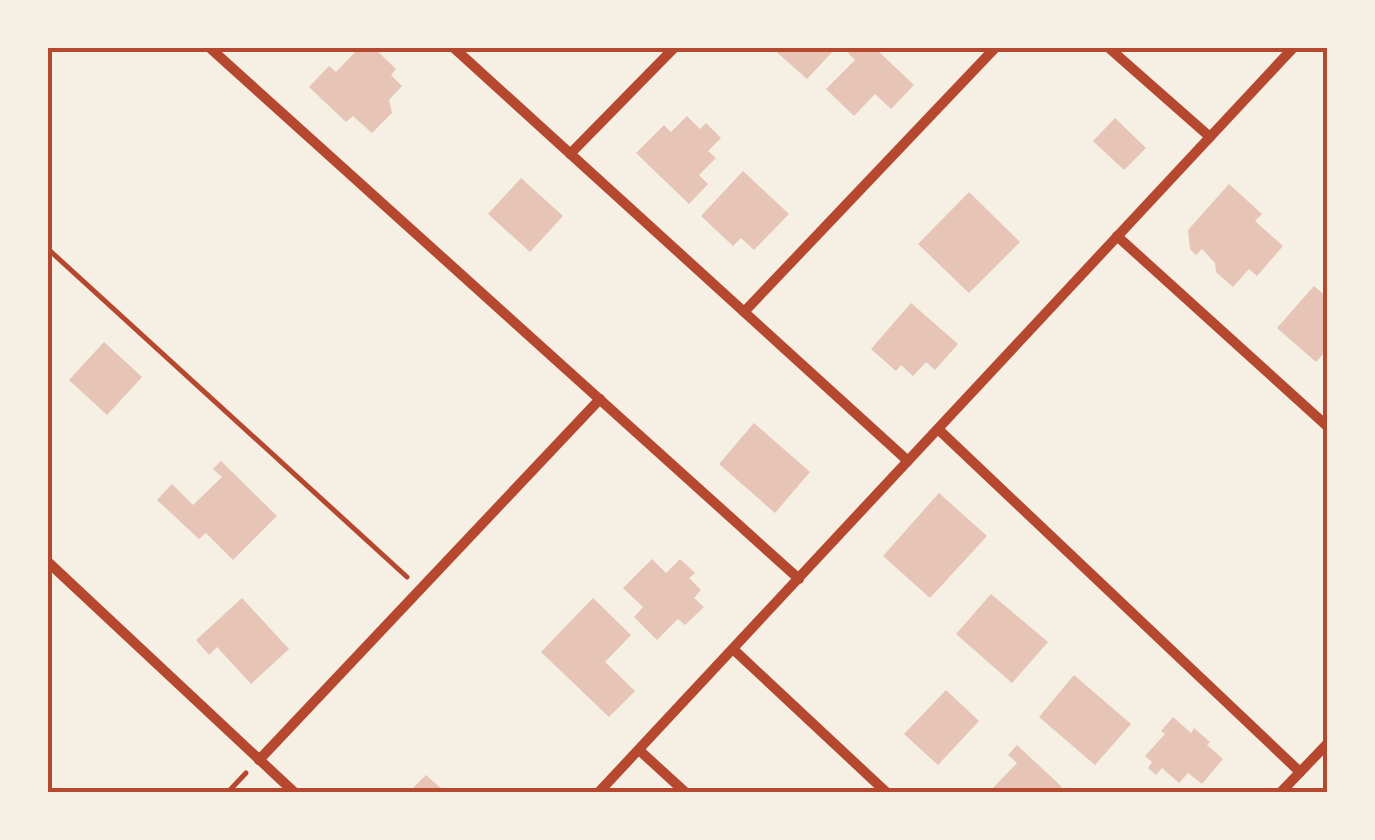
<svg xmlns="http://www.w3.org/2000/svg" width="1375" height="840" viewBox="0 0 1375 840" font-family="'Archivo Narrow',sans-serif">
  <rect width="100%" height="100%" fill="#f6efe4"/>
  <g fill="#e6c5b7">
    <polygon points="359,48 374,48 396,69 391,75 402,86 389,100 392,113 372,133 353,116 346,122 309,87 329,66 336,72"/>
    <polygon points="772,48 836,48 807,79"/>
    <polygon points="852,48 875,48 914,85 891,109 875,94 854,116 826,89 855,60 848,53"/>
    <polygon points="687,116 700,129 706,123 721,138 708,151 716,158 699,175 708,184 689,204 636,153 664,125 671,132"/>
    <polygon points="1115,118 1146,148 1124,170 1093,141"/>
    <polygon points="743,171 789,214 754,250 741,238 733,246 701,216"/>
    <polygon points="521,178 563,216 530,252 488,214"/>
    <polygon points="1229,184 1262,214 1255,221 1283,246 1257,276 1249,269 1233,287 1216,272 1215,263 1202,249 1196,255 1190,249 1188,230"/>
    <polygon points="969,192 1020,242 969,293 918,244"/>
    <polygon points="1314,286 1328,298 1328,349 1316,362 1277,328"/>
    <polygon points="911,303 958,344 935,370 926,362 913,376 901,365 896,371 871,349"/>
    <polygon points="104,342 142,377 107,415 69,380"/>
    <polygon points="754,423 810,472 775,513 719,464"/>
    <polygon points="221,461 277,516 233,560 206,533 199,539 157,500 172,484 193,505 222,477 213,469"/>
    <polygon points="939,493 987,536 930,598 883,556"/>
    <polygon points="652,559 666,573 680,559 695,573 689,578 701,590 694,598 704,607 685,625 678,619 657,640 634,617 643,607 623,588"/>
    <polygon points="991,594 1048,642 1012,683 956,634"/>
    <polygon points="242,598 289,649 251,684 217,647 209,655 196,640"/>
    <polygon points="593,598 631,635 605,662 635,691 609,717 541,652"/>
    <polygon points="1074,675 1131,724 1095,765 1039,717"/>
    <polygon points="946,690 979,721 938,765 904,734"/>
    <polygon points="1173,717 1191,733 1194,728 1210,742 1207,745 1223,759 1202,784 1188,773 1179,783 1162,768 1156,775 1148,768 1152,762 1145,756 1165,734 1161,731"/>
    <polygon points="1017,745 1062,787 1057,792 989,792 1017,763 1008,755"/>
    <polygon points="426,775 445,792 409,792"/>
  </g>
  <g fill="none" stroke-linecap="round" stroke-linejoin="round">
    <g stroke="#b5482f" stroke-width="5">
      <polyline points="48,249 407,577"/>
      <polyline points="228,792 246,773"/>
    </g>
    <g stroke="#b5482f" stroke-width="10">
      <polyline points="210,48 799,579"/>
      <polyline points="454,48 908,461"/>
      <polyline points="1109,48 1210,137"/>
      <polyline points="570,154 674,48"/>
      <polyline points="1117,236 1328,427"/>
      <polyline points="744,312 995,48"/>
      <polyline points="938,429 1300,772"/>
      <polyline points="48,562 294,792"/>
      <polyline points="733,649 886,792"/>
      <polyline points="639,750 685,792"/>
      <polyline points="259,760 600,399"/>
      <polyline points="599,792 1293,48"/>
      <polyline points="1281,792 1328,743"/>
    </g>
  </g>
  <rect width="1375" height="840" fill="none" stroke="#f6efe4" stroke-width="100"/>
  <rect x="50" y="50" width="1275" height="740" fill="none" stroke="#b5482f" stroke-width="4"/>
</svg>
